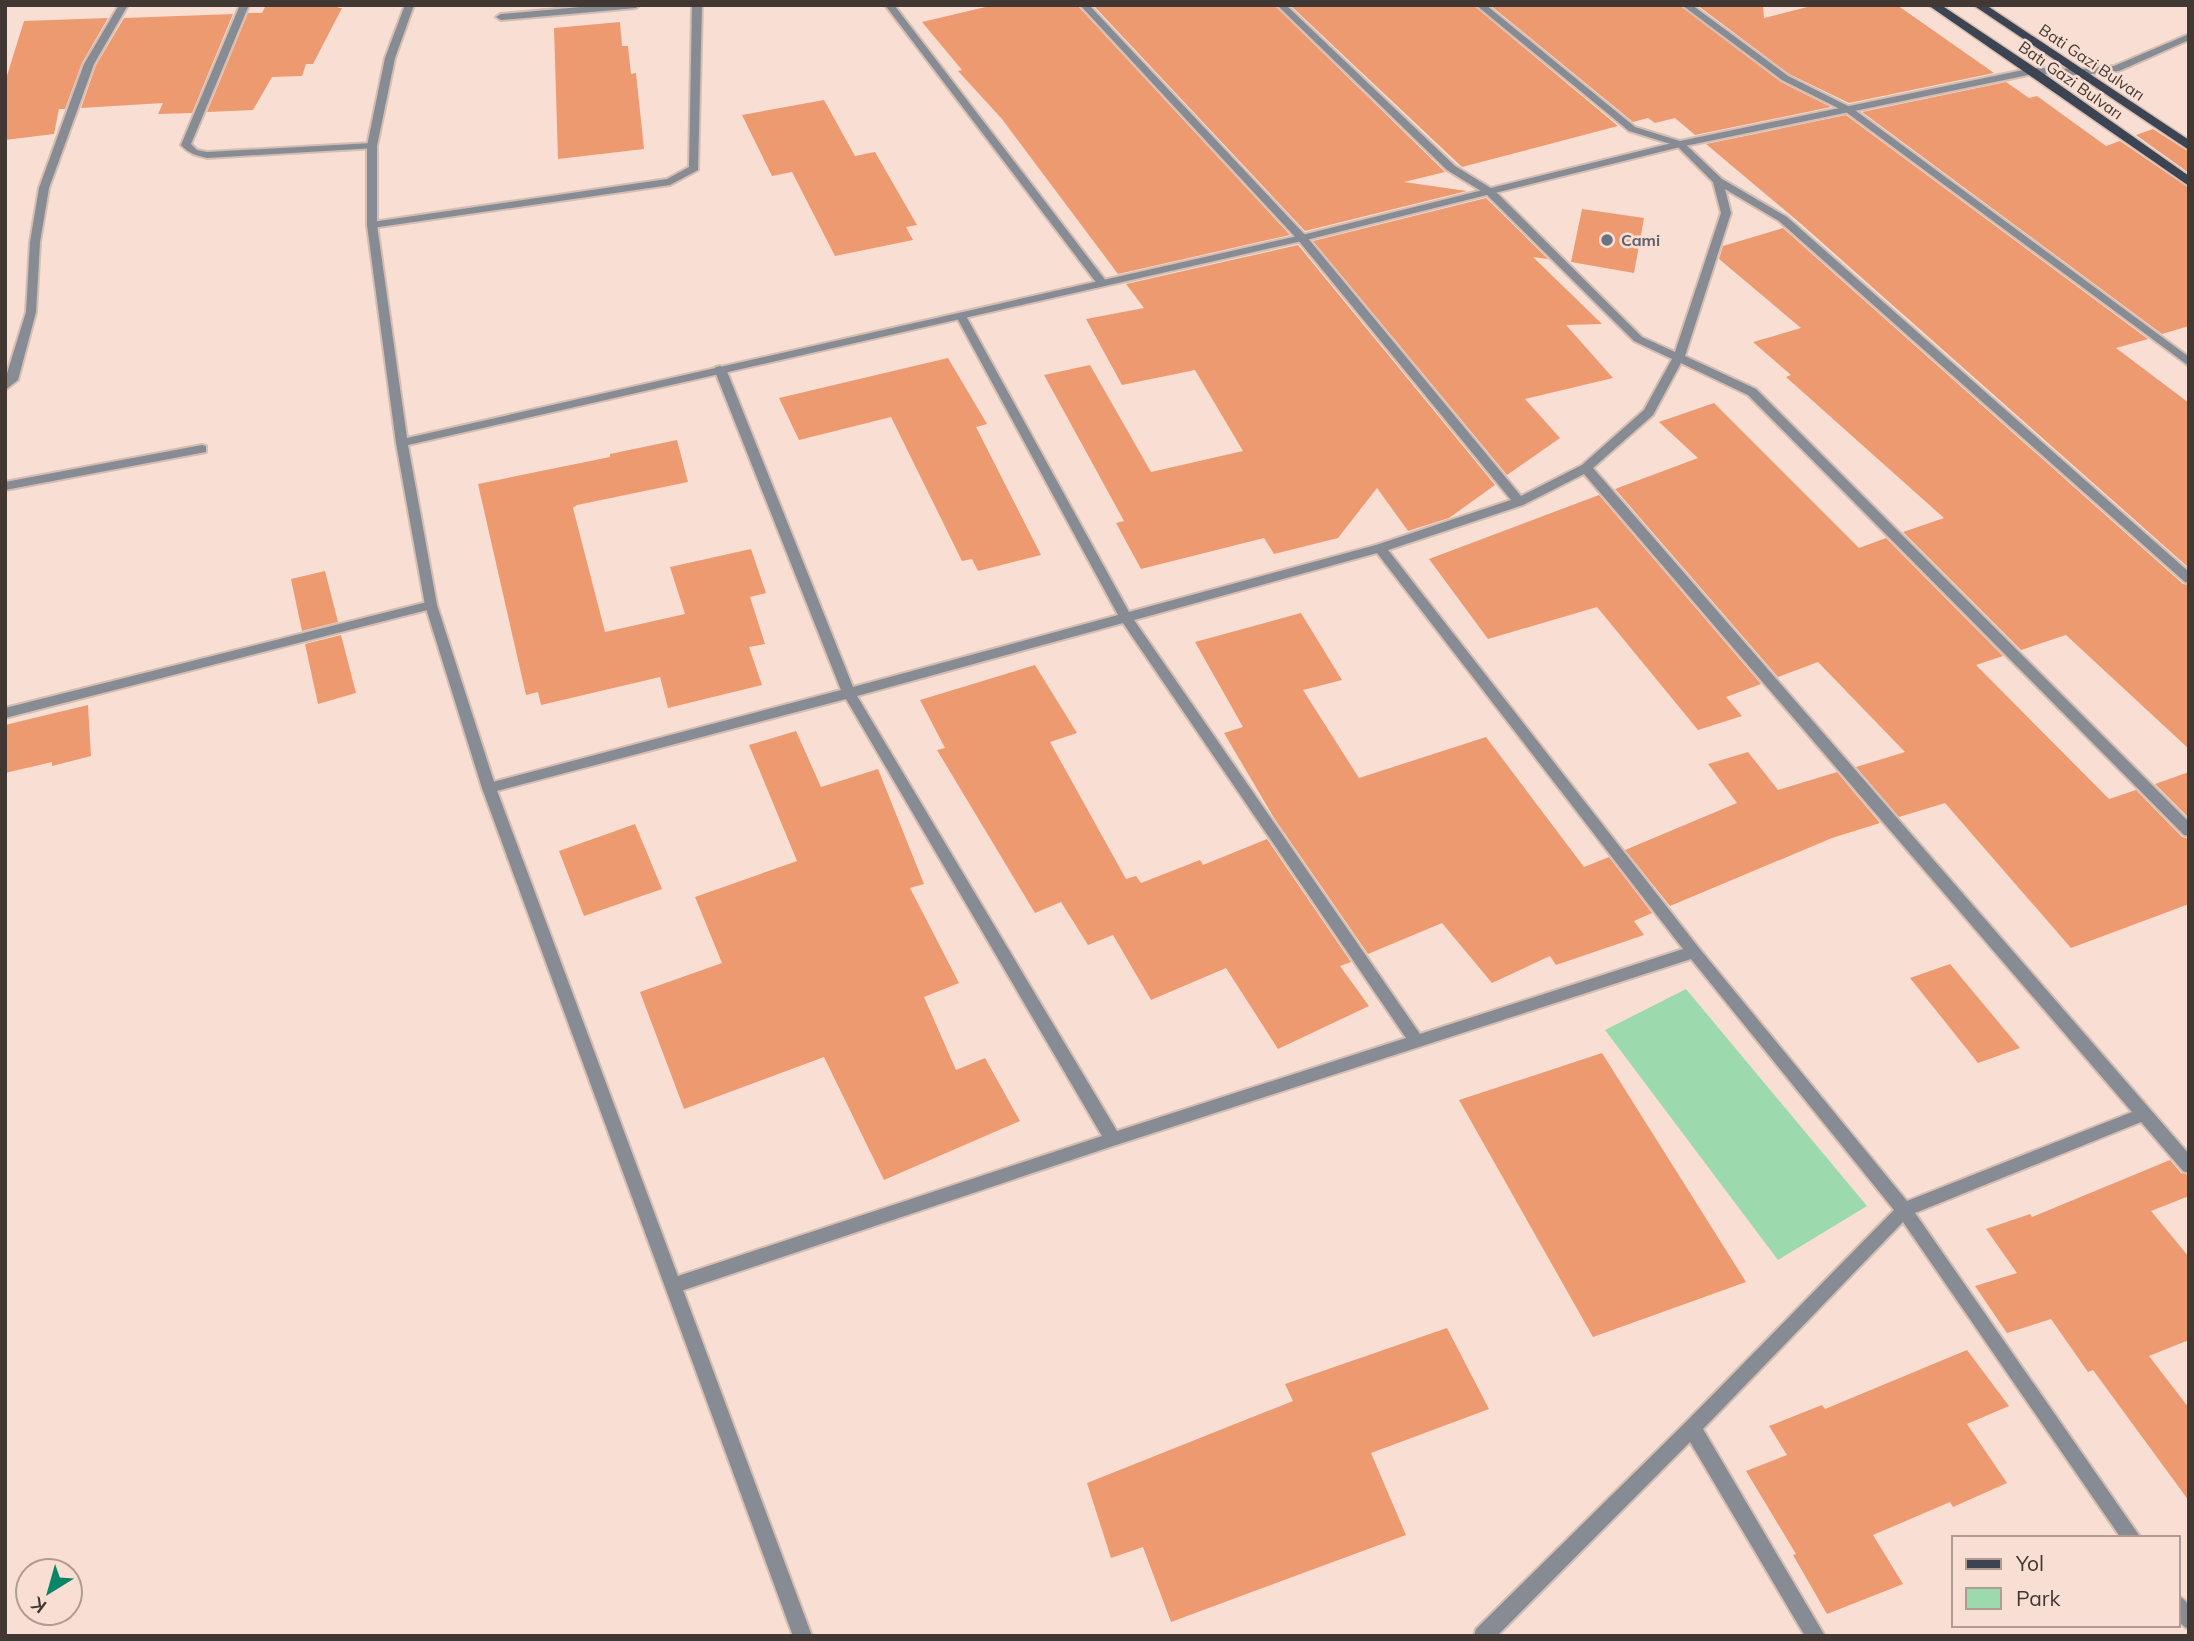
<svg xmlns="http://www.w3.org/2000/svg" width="2194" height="1641" viewBox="0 0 2194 1641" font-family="Mulish,sans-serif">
  <rect width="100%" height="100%" fill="#f9dfd3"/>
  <polygon fill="#9cd9ad" points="1686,989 1867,1206 1778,1260 1605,1030"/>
  <g fill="#ee9a70">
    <polygon points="266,5 340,5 338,8 342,8 313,64 306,64 302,76 272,77 253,110 207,112 248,13 262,13"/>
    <polygon points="994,5 1077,5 1290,235 1118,274 1002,119 958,71 962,70 922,22"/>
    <polygon points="1093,5 1274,5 1445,172 1404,182 1467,191 1305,231"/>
    <polygon points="1290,5 1473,5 1618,126 1462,167"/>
    <polygon points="1490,5 1679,5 1781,82 1831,107 1695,135 1675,118 1655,123 1648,118 1633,122"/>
    <polygon points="1697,5 1763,5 1764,18 1815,5 1897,5 1994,73 1849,103 1789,74"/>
    <polygon points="233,14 192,113 158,114 163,103 81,108 96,65 124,18"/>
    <polygon points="108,18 82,63 65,109 59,109 54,134 5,140 5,82 24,21"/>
    <polygon points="620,22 622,46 628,46 631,74 636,73 644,149 558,159 554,28"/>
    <polygon points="2006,82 2029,98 2037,96 2106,146 2120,141 2189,188 2189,326 2162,334 1862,112"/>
    <polygon points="824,100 855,156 875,152 917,225 906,227 913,240 835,256 792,172 772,176 742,115"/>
    <polygon points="1846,115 2148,339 2116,348 2189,403 2189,568 1800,223 1706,144"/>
    <polygon points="2153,129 2189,152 2189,173 2136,135"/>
    <polygon points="1486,198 1548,259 1533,257 1602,324 1566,325 1613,378 1525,399 1560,438 1507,475 1313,241"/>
    <polygon points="1582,209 1644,218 1634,273 1571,262"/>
    <polygon points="1783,228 2183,584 2189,585 2189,749 2066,635 2021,650 1903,532 1944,518 1786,377 1791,375 1753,342 1801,328 1719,259 1723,246"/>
    <polygon points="1298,245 1495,485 1449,518 1408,531 1377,488 1338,538 1274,554 1264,538 1141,569 1116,523 1124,521 1044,375 1090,365 1151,472 1243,451 1195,370 1122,385 1086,319 1144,308 1126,284"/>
    <polygon points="948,358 987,424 976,427 1041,555 978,571 972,559 962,561 891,417 799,440 779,398"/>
    <polygon points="1714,403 1859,548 1886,538 2003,656 1976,665 2109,799 2136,790 2182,837 2189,839 2189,904 2071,948 1945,803 1899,817 1856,767 1905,752 1818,662 1778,677 1615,489 1698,458 1659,422"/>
    <polygon points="677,440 688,482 577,505 573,508 605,632 685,614 670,567 751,549 766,593 750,597 765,644 749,647 762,685 668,708 660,677 541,705 538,692 526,695 478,484 610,457 610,454"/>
    <polygon points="1599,495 1761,684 1726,697 1742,716 1698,730 1597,607 1488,639 1429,559"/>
    <polygon points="325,571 338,622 302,631 291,579"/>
    <polygon points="1301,613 1342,680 1303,690 1359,778 1486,737 1584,867 1609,857 1652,913 1634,921 1644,935 1556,965 1550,956 1492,983 1442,923 1368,954 1274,818 1224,733 1243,727 1195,642"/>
    <polygon points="341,635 356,693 318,704 305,644"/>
    <polygon points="1035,665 1077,733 1050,742 1126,879 1136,876 1141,883 1200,860 1203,865 1267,839 1351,962 1340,966 1369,1006 1278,1049 1226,968 1151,1000 1113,935 1088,945 1061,902 1035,913 937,750 945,748 920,700"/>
    <polygon points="88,705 91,756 52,766 52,762 5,773 5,725"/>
    <polygon points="796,731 821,787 878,769 924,884 910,888 959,983 924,997 956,1070 985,1058 1020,1121 884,1180 824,1057 684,1109 640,992 722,963 695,897 797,861 749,745"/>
    <polygon points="1748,752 1778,790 1837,772 1880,823 1832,838 1670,906 1625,850 1737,803 1708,764"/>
    <polygon points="2189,772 2189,818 2155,784"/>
    <polygon points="635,824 662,889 584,916 559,851"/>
    <polygon points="1950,964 2020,1048 1978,1063 1910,978"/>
    <polygon points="1602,1053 1746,1282 1593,1337 1459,1100"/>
    <polygon points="2170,1160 2181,1173 2189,1175 2189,1196 2151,1211 2189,1257 2189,1340 2149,1356 2189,1408 2189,1501 2093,1370 2088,1372 2051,1319 2007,1333 1975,1286 2017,1273 1986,1229 2030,1214 2032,1217"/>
    <polygon points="1447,1328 1489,1409 1371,1453 1406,1535 1171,1622 1143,1547 1111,1558 1087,1483 1293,1401 1285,1384"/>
    <polygon points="1967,1350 2009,1406 1967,1424 2007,1483 1953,1507 1950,1502 1873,1535 1903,1584 1827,1614 1793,1555 1796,1554 1746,1471 1787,1455 1769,1426 1822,1405 1825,1409"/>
  </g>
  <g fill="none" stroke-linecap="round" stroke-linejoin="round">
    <g stroke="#d4beb3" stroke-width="4">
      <g id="minor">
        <polygon points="119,5 128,5 94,64 49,188 40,242 36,312 18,380 5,390 5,380 26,312 30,242 39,188 84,64"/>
        <path d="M240 5H249L191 144 197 150 207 152 372 143 375 144V148L207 158C196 155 189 154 181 145Z"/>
        <polygon points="603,5 640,5 636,8 501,20 496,17 501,14"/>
        <polygon points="692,5 702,5 698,170 670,185 372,228 367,225 372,222 667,179 689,167"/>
        <polygon points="885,5 894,5 1106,281 1106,285 1098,285"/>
        <path d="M1080 5H1089L1306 236 1521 496 1582 465 1644 410 1672 359 1634 341 1486 194 1447 170 1277 5H1286L1455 166 1494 190 1642 337 1675 352 1721 213 1713 182 1677 146 1629 131 1476 5H1486L1635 127 1683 142 1722 179 1787 217 2189 572V583L2185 582 1779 221 1725 189 1731 213 1685 356 1756 389 2189 822V836L2184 835 1748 395 1681 363 1653 415 1593 468 2189 1154V1173L2183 1171 2141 1122 1915 1213 2141 1538H2121L1903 1222 1703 1429 1825 1636H1805L1690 1442 1497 1636H1474L1476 1629 1686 1422 1894 1210 1691 959 1113 1146 675 1293 669 1290 667 1285 669 1280 675 1277 1102 1136 846 699 489 793 482 788 489 783 841 690 714 369 716 367 720 366 726 369 853 687 1118 615 956 316 957 314H965L966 316 1129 612 1376 545 1511 500 1298 240ZM1584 474 2132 1112 1907 1201 1699 948 1388 550 1523 505ZM1377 553 1683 949 1420 1034 1134 620ZM1123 623 1406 1038 1117 1131 857 696Z"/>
        <polygon points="1682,5 1692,5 1788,76 1852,108 2189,357 2189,366 1846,112 1782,80"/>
        <polygon points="2189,34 2189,40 2119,71 2081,75 2076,72 2081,69 2114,66"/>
        <polygon points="202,445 206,446 206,452 5,490 5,482"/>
        <polygon points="431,601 435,602 437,605 435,608 5,718 5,708"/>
        <path d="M2178 1596C2193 1602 2189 1616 2189 1629 2174 1623 2178 1609 2178 1596Z"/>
      </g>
    </g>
    <g stroke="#d4beb3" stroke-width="4">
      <polygon id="tertiary" points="405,5 414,5 395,58 377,146 377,225 407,438 1302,235 1680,141 2033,68 2081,69 2086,72 2081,75 2033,74 1680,147 1302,241 408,445 437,605 496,788 812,1636 793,1636 482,788 425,605 396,443 367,225 367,146 385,58"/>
    </g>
    <g stroke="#d4beb3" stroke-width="3">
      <g id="primary">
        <polygon points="1928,5 1941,5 2037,69 2189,176 2189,186"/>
        <polygon points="1973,5 1986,5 2189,140 2189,150"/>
      </g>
    </g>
    <use href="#minor" fill="#878b94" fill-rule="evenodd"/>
    <use href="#tertiary" fill="#878b94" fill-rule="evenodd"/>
    <use href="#primary" fill="#3c4352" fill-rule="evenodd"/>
  </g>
  <circle fill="#6b7280" stroke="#f9dfd3" stroke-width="2.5" cx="1607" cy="240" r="7"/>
  <g text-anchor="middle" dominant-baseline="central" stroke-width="5" stroke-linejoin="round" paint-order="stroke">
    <g font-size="16" fill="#423833" stroke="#f9dfd3">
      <text transform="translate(2092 62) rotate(34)">Bati Gazi Bulvarı</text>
      <text transform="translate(2071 80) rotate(35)">Batı Gazi Bulvarı</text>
    </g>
    <g font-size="16" font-weight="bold" fill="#5b616d" stroke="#f9dfd3" text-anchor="start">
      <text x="1621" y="240">Cami</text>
    </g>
  </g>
  <rect width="2194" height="1641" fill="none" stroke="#423833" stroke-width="14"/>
  <rect x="1952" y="1536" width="228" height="91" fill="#f9dfd3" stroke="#b09c93" stroke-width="2"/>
  <rect x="1966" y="1559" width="35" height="10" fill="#3c4352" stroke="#b09c93" stroke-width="2"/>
  <text x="2016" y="1571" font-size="21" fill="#423833">Yol</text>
  <rect x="1966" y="1588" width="35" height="21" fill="#9cd9ad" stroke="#b09c93" stroke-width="2"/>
  <text x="2016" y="1606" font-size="21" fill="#423833">Park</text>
  <g transform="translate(49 1592) rotate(217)"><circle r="33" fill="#f9dfd3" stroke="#b09c93" stroke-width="2"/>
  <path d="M0-5L12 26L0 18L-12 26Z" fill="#0a8567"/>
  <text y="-10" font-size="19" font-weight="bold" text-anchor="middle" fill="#423833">K</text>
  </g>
</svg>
